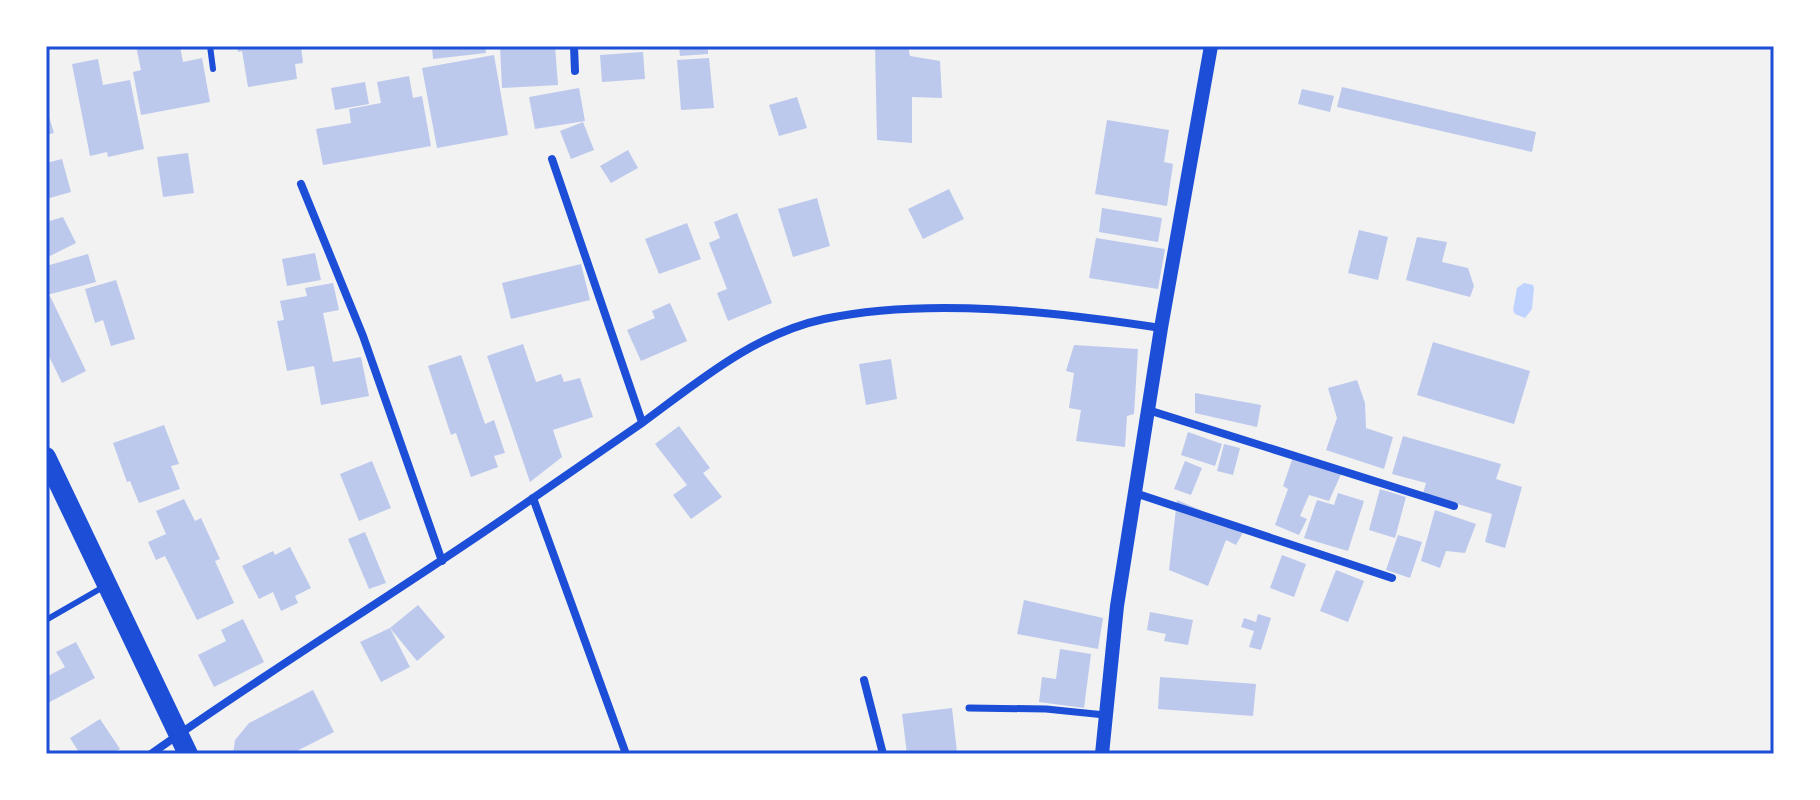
<svg xmlns="http://www.w3.org/2000/svg" width="1820" height="800" viewBox="0 0 1820 800" font-family="'Titillium Web',sans-serif">
  <rect width="100%" height="100%" fill="#f2f2f2"/>
  <polygon fill="#bfd3fe" points="1524,283 1533,285 1534,288 1532,309 1525,318 1515,314 1513,310 1517,288"/>
  <g fill="#bdc9ec">
    <polygon points="136,46 180,46 183,62 202,58 210,102 141,115 133,72 141,70"/>
    <polygon points="237,46 301,46 303,63 295,64 297,79 248,87 242,51 238,52"/>
    <polygon points="432,46 485,46 486,53 433,59"/>
    <polygon points="500,46 555,46 558,85 502,88"/>
    <polygon points="679,46 708,46 708,54 680,56"/>
    <polygon points="875,46 908,46 910,56 940,61 942,98 912,97 912,143 877,140"/>
    <polygon points="643,52 645,79 602,82 600,55"/>
    <polygon points="494,55 508,135 437,148 422,68"/>
    <polygon points="709,58 714,108 681,110 677,60"/>
    <polygon points="98,59 103,85 130,80 144,149 108,157 107,152 90,156 72,64"/>
    <polygon points="409,76 413,98 422,96 431,146 323,165 316,129 351,123 349,109 381,103 377,82"/>
    <polygon points="365,82 369,104 335,110 331,88"/>
    <polygon points="1342,87 1536,132 1532,152 1337,107"/>
    <polygon points="579,88 585,121 535,129 529,97"/>
    <polygon points="1302,89 1334,96 1330,112 1298,104"/>
    <polygon points="797,97 807,128 779,136 769,105"/>
    <polygon points="46,107 54,133 46,135"/>
    <polygon points="1107,120 1169,130 1164,162 1173,164 1167,206 1095,194"/>
    <polygon points="583,122 594,150 571,159 560,131"/>
    <polygon points="628,150 638,168 611,183 600,166"/>
    <polygon points="188,153 194,193 163,197 157,157"/>
    <polygon points="62,159 71,192 46,199 46,163"/>
    <polygon points="949,189 964,219 923,239 908,209"/>
    <polygon points="817,198 830,246 793,257 778,209"/>
    <polygon points="1102,208 1162,218 1158,242 1099,232"/>
    <polygon points="737,213 772,303 728,321 717,293 727,289 709,243 720,238 714,222"/>
    <polygon points="63,217 76,243 46,258 46,222"/>
    <polygon points="687,223 701,259 659,274 645,239"/>
    <polygon points="1359,230 1388,237 1378,280 1348,273"/>
    <polygon points="1417,237 1447,242 1442,262 1468,268 1474,286 1470,297 1406,280"/>
    <polygon points="1096,238 1165,249 1158,289 1089,278"/>
    <polygon points="315,253 321,280 287,286 282,259"/>
    <polygon points="88,254 96,282 47,295 46,266"/>
    <polygon points="581,264 590,300 511,319 502,283"/>
    <polygon points="116,280 135,339 111,346 103,320 95,323 85,289"/>
    <polygon points="333,283 339,310 323,313 333,362 361,357 369,396 321,405 314,366 287,371 277,321 284,320 280,301 307,296 305,288"/>
    <polygon points="50,296 86,371 62,383 46,350 46,299"/>
    <polygon points="670,303 687,341 641,361 627,330 655,318 652,311"/>
    <polygon points="1433,342 1530,371 1514,424 1417,395"/>
    <polygon points="523,344 536,382 561,374 564,382 580,378 593,417 553,430 562,457 530,482 487,356"/>
    <polygon points="1074,345 1138,349 1134,414 1127,416 1125,447 1076,441 1081,410 1069,408 1074,373 1066,371"/>
    <polygon points="461,355 485,424 494,420 505,453 494,456 498,467 471,477 456,433 451,435 428,366"/>
    <polygon points="891,359 897,399 866,405 859,364"/>
    <polygon points="1357,380 1365,403 1366,428 1393,437 1384,469 1326,450 1337,418 1328,388"/>
    <polygon points="1195,393 1261,405 1257,427 1195,413"/>
    <polygon points="164,425 179,464 171,466 180,489 139,503 130,481 127,482 113,443"/>
    <polygon points="679,426 710,468 703,473 722,497 691,519 673,495 687,485 655,444"/>
    <polygon points="1188,432 1222,444 1215,466 1181,455"/>
    <polygon points="1403,436 1501,464 1496,479 1522,487 1505,548 1485,542 1492,514 1423,494 1426,483 1392,474"/>
    <polygon points="1224,444 1240,448 1233,475 1217,471"/>
    <polygon points="1293,457 1342,472 1329,501 1309,495 1300,516 1307,519 1299,535 1275,525 1288,489 1283,486"/>
    <polygon points="372,461 391,508 359,521 340,474"/>
    <polygon points="1185,461 1202,468 1191,495 1174,489"/>
    <polygon points="1380,489 1406,497 1395,538 1369,530"/>
    <polygon points="1338,493 1364,501 1348,551 1304,538 1317,500 1334,505"/>
    <polygon points="184,499 195,521 201,518 220,559 215,561 234,603 197,620 165,556 156,560 148,542 166,534 156,511"/>
    <polygon points="1177,500 1245,529 1236,545 1226,540 1208,586 1169,570"/>
    <polygon points="1435,510 1476,524 1465,553 1446,551 1440,568 1421,561"/>
    <polygon points="365,532 386,583 369,589 348,539"/>
    <polygon points="1398,535 1422,542 1410,578 1386,570"/>
    <polygon points="290,547 311,588 295,596 298,603 281,611 273,592 259,599 242,566 273,551 275,555"/>
    <polygon points="1282,555 1306,564 1294,597 1270,588"/>
    <polygon points="1336,570 1364,581 1348,622 1320,611"/>
    <polygon points="1024,600 1103,618 1098,649 1017,634"/>
    <polygon points="418,605 445,637 417,661 390,628"/>
    <polygon points="1150,612 1193,620 1188,645 1164,641 1166,634 1147,630"/>
    <polygon points="1258,614 1271,618 1261,650 1249,647 1254,631 1241,627 1244,618 1256,622"/>
    <polygon points="243,619 264,662 214,687 198,655 226,641 221,630"/>
    <polygon points="390,628 410,667 381,682 360,642"/>
    <polygon points="76,642 95,678 46,704 46,677 65,667 56,652"/>
    <polygon points="1060,649 1091,654 1084,708 1039,702 1042,677 1056,679"/>
    <polygon points="1160,677 1256,684 1253,716 1158,709"/>
    <polygon points="313,690 334,732 291,754 233,754 235,740 249,723"/>
    <polygon points="952,708 957,752 907,754 902,714"/>
    <polygon points="100,719 120,749 112,754 80,754 70,738"/>
  </g>
  <g fill="none" stroke-linecap="round" stroke-linejoin="round">
    <g stroke="#1d4ed8" stroke-width="6">
      <polyline points="210,46 213,69"/>
      <polyline points="46,620 105,586"/>
    </g>
    <polyline stroke="#1d4ed8" stroke-width="7" points="969,708 1046,709 1105,715"/>
    <g stroke="#1d4ed8" stroke-width="8">
      <polyline points="574,46 575,71"/>
      <polyline points="552,159 642,422"/>
      <polyline points="301,184 363,336 442,561"/>
      <polyline points="1148,410 1454,506"/>
      <polyline points="1135,493 1392,578"/>
      <polyline points="533,498 626,754"/>
      <polyline points="864,680 883,754"/>
      <path d="M151 754C269 670 393 595 513 512 556 482 599 453 642 423 698 382 754 334 824 319 928 297 1057 312 1161 328"/>
    </g>
    <polyline stroke="#1d4ed8" stroke-width="14" points="1102,754 1117,606 1161,328 1211,46"/>
    <polyline stroke="#1d4ed8" stroke-width="20" points="46,457 188,754"/>
  </g>
  <rect width="1820" height="800" fill="none" stroke="#ffffff" stroke-width="96"/>
  <rect x="48" y="48" width="1724" height="704" fill="none" stroke="#1d4ed8" stroke-width="3"/>
</svg>
